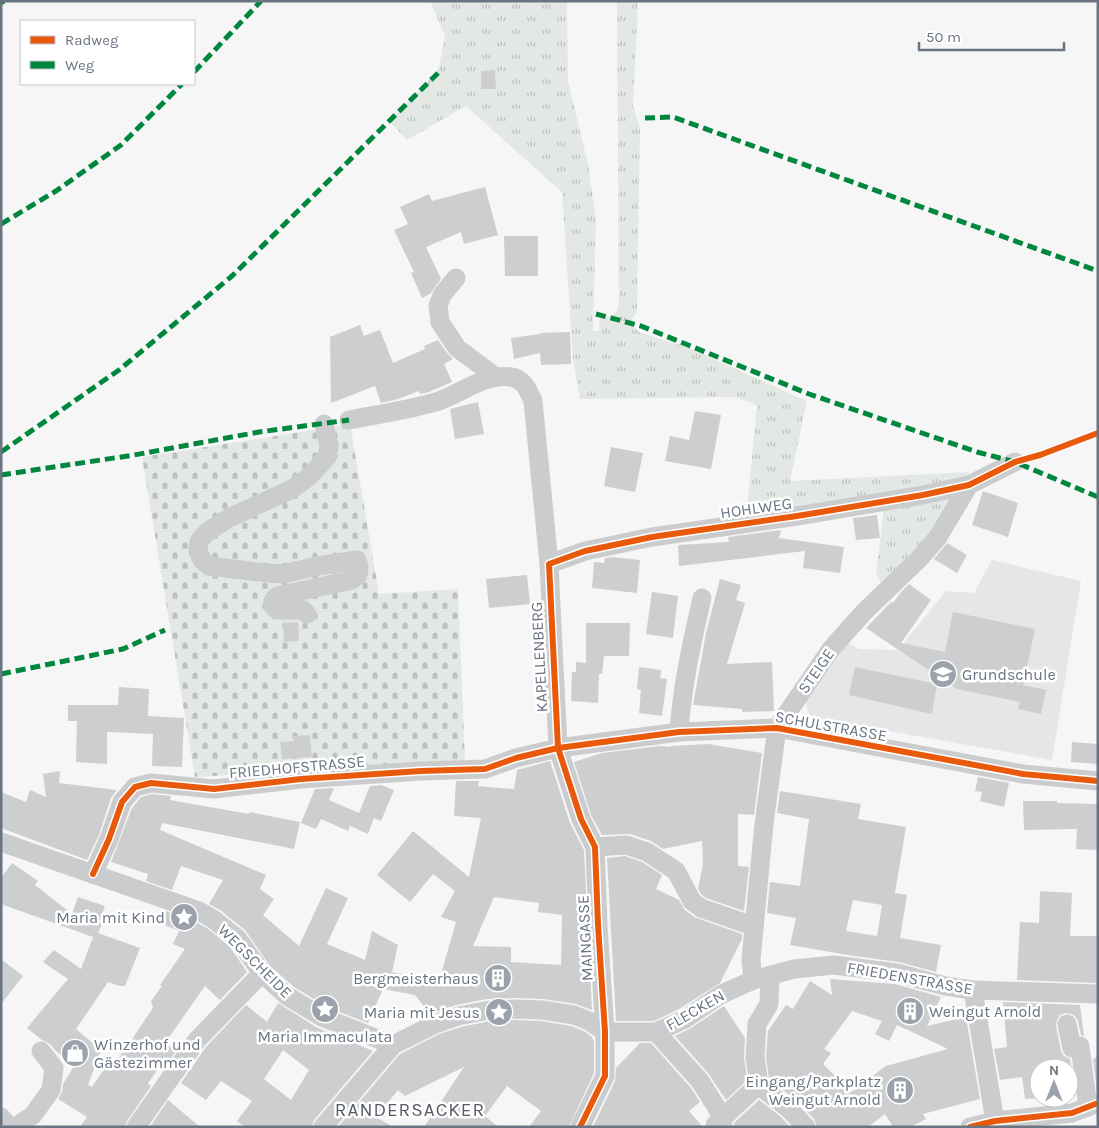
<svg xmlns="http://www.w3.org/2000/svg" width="1099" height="1128" viewBox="0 0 1099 1128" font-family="Karla,sans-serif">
  <defs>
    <pattern id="grass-tufts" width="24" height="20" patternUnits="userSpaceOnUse" patternTransform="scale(1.25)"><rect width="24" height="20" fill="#e4e8e4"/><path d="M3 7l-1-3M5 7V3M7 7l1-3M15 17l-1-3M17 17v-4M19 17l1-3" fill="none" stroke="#bdc1be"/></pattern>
    <pattern id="cemetery-stones" width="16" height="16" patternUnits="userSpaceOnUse" patternTransform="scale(1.25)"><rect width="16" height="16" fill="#e4e8e4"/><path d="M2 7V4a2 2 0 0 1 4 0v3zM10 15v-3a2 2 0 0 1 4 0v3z" fill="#bdc1be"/></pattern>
  </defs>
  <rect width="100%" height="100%" fill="#f6f6f6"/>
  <polygon fill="#e5e6e7" points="992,560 1081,581 1052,760 810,717 804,698 844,641 859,649 898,650 946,591 974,593"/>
  <g fill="url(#grass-tufts)">
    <polygon points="430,1 567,1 568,81 588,164 596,221 593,331 599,331 600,318 606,318 616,313 619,304 617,1 638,1 633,106 640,129 637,312 632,319 634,328 641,333 687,347 807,401 790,481 970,472 958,481 746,520 757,405 734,397 580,399 573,360 562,192 466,106 407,140 389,121 438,72 445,36"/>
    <polygon points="937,499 951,499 921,549 883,585 876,574 884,508"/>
  </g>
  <polygon fill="url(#cemetery-stones)" points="350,424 379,594 458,589 465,762 195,777 142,457"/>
  <g fill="#cdcecf" fill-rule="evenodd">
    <polygon points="495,70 496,89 481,89 481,71"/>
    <polygon points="485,187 498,235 464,244 461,232 426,247 441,279 430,294 422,298 411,273 414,272 394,230 408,224 400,207 429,194 432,201"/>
    <polygon points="504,236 538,236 538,276 505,276"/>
    <polygon points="360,325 364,336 380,330 393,363 425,349 424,346 438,340 448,354 453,359 444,364 452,382 429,392 420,394 419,391 398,399 381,403 375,386 331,403 330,337"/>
    <polygon points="570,332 571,364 541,365 540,353 514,359 511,338 540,334 540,333"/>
    <polygon points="478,402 484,434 455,439 450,409"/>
    <polygon points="695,411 721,415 711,469 665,461 670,436 689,440"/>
    <polygon points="611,447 643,453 635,492 604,486"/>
    <polygon points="983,491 1018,503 1008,537 972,525"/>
    <polygon points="877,515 880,538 856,540 853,518"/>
    <polygon points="781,530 779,538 844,547 840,573 803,568 805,551 679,566 678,545 729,542 728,537"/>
    <polygon points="947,543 967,555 957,573 934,559"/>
    <polygon points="612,557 640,560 637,593 592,588 594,562 604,563 605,558"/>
    <polygon points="527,575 530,604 489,608 486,579"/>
    <polygon points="720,579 741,585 736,600 745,603 727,664 772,662 774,711 742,712 742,709 693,705 706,633"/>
    <polygon points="909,584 931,600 901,643 945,652 953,612 1035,629 1023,685 1046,690 1041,714 1018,709 1020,702 957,689 866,628 891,602 893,603 901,592"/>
    <polygon points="652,592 678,596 673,638 646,634"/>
    <polygon points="298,622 299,641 284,642 283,623"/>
    <polygon points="586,623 630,623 629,656 604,656 602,674 599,674 598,703 571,701 572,672 576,672 576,662 586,663"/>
    <polygon points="639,667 661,670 660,678 667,679 662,716 639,713 641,690 637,689"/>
    <polygon points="855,667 937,684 932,714 849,695"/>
    <polygon points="119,687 149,689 148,716 184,718 182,767 152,766 153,734 107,732 107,764 76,762 77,721 68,721 68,705 118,705"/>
    <polygon points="310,735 312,757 282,759 280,742 294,741 293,736"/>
    <polygon points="1072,742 1098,744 1098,764 1071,762"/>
    <polygon points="708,744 762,753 754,815 738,814 738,866 749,867 744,911 706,898 701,894 698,889 703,864 702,841 663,849 651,841 630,834 602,835 591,815 574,762 602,753 660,746 670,747 671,746"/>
    <path d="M550 761 570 823 584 850 592 1010 576 1004 543 999 516 998 487 999 456 1005 430 1014 415 995 383 989 368 1023 327 1007 294 987 270 966 245 930 220 910 209 904 223 880 181 866 172 890 146 881 148 874 111 862 132 808 141 797 152 794 171 796 170 800 249 814V812L300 822 294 849 162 823 160 830 266 875 260 889 274 899 263 915 299 946 326 888 348 898 327 944 365 960 372 931 398 945 392 972 439 981 456 922 441 917 455 891 433 874 410 902 377 875 413 831 469 877 481 818 454 816 456 781H479L478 786 514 789 517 770ZM494 897 539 903 538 912 562 915 561 965 511 962V947L473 946Z"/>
    <polygon points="60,771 59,783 117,790 111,798 99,835 87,860 1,828 1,792 26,802 30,790 46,797 43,774"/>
    <polygon points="978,777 1009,783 1004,807 980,801 982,792 975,791"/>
    <polygon points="381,785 394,790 381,821 374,818 368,834 350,826 348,831 321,819 316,829 301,823 315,789 334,788 329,800 359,813 370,786"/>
    <path d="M780 791 861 804 858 819 906 827 895 893 907 895 900 938 941 945 936 972 899 962 854 956 790 945 796 918 767 913 770 882 800 886 809 819 777 813ZM853 900 882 905 877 936 846 931Z"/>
    <polygon points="1023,801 1057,801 1057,803 1097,804 1098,850 1076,849 1077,829 1024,830"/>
    <polygon points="625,856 642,862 662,875 656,889 679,900 685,910 694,917 742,934 742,939 720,983 679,1009 654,1021 616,1021 607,858"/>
    <polygon points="12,863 38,881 35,885 72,914 78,897 105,906 99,923 102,924 98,933 140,948 125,986 119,986 108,982 76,1029 101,1050 88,1085 92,1087 112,1058 116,1062 125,1049 128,1050 134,1036 153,1008 151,1001 162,986 160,985 185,949 173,944 179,931 158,922 163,910 194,921 207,928 230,947 247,972 220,1000 205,986 165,1043 176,1051 162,1070 159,1068 148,1083 151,1086 127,1121 125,1127 80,1127 87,1117 58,1099 62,1092 63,1084 74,1066 55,1050 50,1044 42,1040 27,1028 68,979 43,962 54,950 81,969 93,937 1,904 1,878"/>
    <polygon points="1040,891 1072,893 1070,936 1098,936 1098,983 1017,980 1020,922 1039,923"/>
    <polygon points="1,959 23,976 1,1004"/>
    <path d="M830 979 895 984 941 997 927 1026 966 1017 980 1099 923 1114 926 1119 910 1127H893L885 1114 868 1127H817L814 1119 797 1101 769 1079 766 1057 768 1031 786 1005 793 1009 810 981 832 995ZM852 1011 882 1021 875 1034 889 1041 897 1025 948 1049 886 1066 851 1092 823 1064 831 1053 824 1049Z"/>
    <polygon points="1003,1002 1080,1005 1084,1036 1081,1035 1078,1021 1075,1016 1071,1014 1065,1013 1060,1015 1057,1020 1056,1026 1061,1051 1064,1056 1070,1059 1075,1096 1069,1096 1069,1068 1039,1068 1039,1098 1025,1099 1022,1077 1000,1080 994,1049 1007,1047"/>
    <path d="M278 1003 316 1027 373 1051 314 1120 312 1127H245L237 1121 252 1101 221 1081 206 1100 181 1083 206 1047 246 1005 267 1022ZM283 1050 309 1070 291 1100 264 1079Z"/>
    <polygon points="724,1006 745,1038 744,1058 747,1078 747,1080 726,1100 708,1073 675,1036 691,1028"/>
    <polygon points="516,1020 541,1021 571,1026 584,1031 591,1036 594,1041 594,1073 569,1127 529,1127 541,1111 507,1086 485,1116 498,1127 424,1127 464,1067 405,1096 398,1090 376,1117 393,1127 338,1127 400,1054 439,1034 461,1027 490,1021"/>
    <polygon points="640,1043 651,1043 691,1088 700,1102 689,1111 703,1127 593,1127 615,1081 616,1068"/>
    <polygon points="1098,1057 1098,1092 1097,1092 1093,1059"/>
    <polygon points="168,1100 200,1127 150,1127"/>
    <polygon points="759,1100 781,1117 790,1127 734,1127 734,1123"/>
  </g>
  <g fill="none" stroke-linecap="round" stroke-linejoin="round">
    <g stroke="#cbcccd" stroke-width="19">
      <polyline points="456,278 442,295 438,306 440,322 457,348 496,377"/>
      <path d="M349 420C379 414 410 410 439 401 462 393 486 373 511 377 524 379 528 390 533 401L549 564 558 748 581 819 595 847 598 925 605 1032V1076L580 1127"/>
      <polyline points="549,564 585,551 652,537 797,516 923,495 969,485"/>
      <polyline points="307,614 303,610 277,610 273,606 273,601 277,596 352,580 358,575 359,567 357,560 317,566 283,574 258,572 209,566 202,560 198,551 199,541 207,532 229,518 292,489 310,476 327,457 329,446 324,424"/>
      <path d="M679 732C682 686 692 642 702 598"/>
      <polyline points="1,842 199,911 213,919 238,939 262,973 287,996 322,1017 393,1045"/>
      <polyline points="595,847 626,845 647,852 676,871 692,901 701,908 750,925 754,928"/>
      <polyline points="93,874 109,839 122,802 135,787 151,783 214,789 301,779 421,771 485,769 516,758 558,748 679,732 777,728 1023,774 1098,781"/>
      <polyline points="753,980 751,960 754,928 764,824 777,728 831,649 864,612 920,558 938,537 969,485 1015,462"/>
      <polyline points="973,990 995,1121"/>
      <polyline points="1067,1024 1072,1048 1080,1046 1088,1107"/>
      <polyline points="605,1032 656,1032 685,1019 720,995 753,980 794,969 834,965 897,973 945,986 973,990 1098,994"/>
      <polyline points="656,1032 700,1081 722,1116 723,1127"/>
      <polyline points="758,1085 758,1077 755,1058 757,1024 769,1004 770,975"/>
      <polyline points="758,1085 789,1109 806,1127"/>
      <polyline points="1,1117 10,1127"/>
      <polyline points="715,1125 758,1085"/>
      <polyline points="16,1127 33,1115 51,1090 54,1068 41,1051"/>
      <polyline points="136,1127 197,1040 262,973"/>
      <polyline points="323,1127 393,1045 435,1024 458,1016 489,1010 516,1009 542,1010 574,1015 589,1021 605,1032"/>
      <polyline points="970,1127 995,1121 1072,1113 1098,1103"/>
    </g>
    <g stroke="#00873e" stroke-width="5" stroke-dasharray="10 5" stroke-linecap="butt">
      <polyline points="1,3 4,1"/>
      <polyline points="194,72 261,1"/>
      <polyline points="645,118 673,117 1098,271"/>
      <polyline points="1,224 56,191 121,145 182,84"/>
      <polyline points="596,314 641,326 809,394 977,452 1015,462 1098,497"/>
      <polyline points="1,452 119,370 232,276 439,72"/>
      <polyline points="1,475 134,455 259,432 349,420"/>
      <polyline points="1,674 123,649 165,630"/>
    </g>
    <g stroke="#fff" stroke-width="9">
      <g id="cycleway">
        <polyline points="93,874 109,839 122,802 135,787 151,783 214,789 301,779 421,771 485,769 516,758 558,748 679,732 777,728 1023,774 1098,781"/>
        <polyline points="580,1127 605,1076 605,1032 598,925 595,847 581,819 558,748 549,564 585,551 652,537 797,516 923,495 969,485 1015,462 1040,455 1098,433"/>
        <polyline points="970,1127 995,1121 1072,1113 1098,1103"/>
      </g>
    </g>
    <use href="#cycleway" stroke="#e8590c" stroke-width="6"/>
  </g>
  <defs>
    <g id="school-disc" transform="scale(1.4375)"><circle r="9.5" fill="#9ba2ab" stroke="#fff"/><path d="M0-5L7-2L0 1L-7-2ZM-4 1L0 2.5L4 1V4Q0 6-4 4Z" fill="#fff"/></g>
    <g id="sight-disc" transform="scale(1.4375)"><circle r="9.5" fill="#9ba2ab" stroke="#fff"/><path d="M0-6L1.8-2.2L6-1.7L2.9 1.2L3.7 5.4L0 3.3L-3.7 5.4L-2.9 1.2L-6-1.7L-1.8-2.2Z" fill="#fff"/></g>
    <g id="building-disc" transform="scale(1.4375)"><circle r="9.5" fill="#9ba2ab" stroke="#fff"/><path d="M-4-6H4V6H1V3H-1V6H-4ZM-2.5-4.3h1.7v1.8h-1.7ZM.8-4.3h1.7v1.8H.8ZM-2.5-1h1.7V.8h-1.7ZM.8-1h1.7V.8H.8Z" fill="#fff"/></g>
    <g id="shop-disc" transform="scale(1.4375)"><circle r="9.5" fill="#9ba2ab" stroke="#fff"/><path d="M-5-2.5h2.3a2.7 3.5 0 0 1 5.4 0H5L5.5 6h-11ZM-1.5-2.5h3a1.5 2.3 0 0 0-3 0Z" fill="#fff"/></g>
  </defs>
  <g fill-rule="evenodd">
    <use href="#school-disc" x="943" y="674"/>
    <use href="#sight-disc" x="184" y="917"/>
    <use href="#building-disc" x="498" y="978"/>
    <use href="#sight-disc" x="325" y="1009"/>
    <use href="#building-disc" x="910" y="1011"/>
    <use href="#sight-disc" x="499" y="1012"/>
    <use href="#shop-disc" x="75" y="1053"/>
    <use href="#building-disc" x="900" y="1090"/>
  </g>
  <g text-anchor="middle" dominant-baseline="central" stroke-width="5" stroke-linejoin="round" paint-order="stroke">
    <g font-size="16" fill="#6a7482" stroke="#fff">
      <text transform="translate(756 508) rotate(-8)">HOHLWEG</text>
      <text transform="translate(539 657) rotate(-93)">KAPELLENBERG</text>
      <text transform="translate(816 671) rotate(-55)">STEIGE</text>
      <text transform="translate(831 726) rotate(10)">SCHULSTRASSE</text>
      <text transform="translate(297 767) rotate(-5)">FRIEDHOFSTRASSE</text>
      <text transform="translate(585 938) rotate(-93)">MAINGASSE</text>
      <text transform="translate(255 961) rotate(45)">WEGSCHEIDE</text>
      <text transform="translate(910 978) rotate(10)">FRIEDENSTRASSE</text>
      <text transform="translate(695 1010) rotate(-30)">FLECKEN</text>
    </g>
    <g font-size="16" fill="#6a7482" stroke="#fff" text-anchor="end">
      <text x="962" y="674" text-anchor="start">Grundschule</text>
      <text x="165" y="917">Maria mit Kind</text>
      <text x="479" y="978">Bergmeisterhaus</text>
      <text x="929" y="1011" text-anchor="start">Weingut Arnold</text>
      <text x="480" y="1012">Maria mit Jesus</text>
      <text x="325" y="1036" text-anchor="middle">Maria Immaculata</text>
      <text x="94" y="1044" text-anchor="start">Winzerhof und<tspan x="94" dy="18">Gästezimmer</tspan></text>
      <text x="881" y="1081">Eingang/Parkplatz<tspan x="881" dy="18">Weingut Arnold</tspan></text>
    </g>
    <g font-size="19" letter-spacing="1" fill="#575e68" stroke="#fff">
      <text x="410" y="1110">RANDERSACKER</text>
    </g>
  </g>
  <rect width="1099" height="1128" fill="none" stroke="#6a7482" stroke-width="5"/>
  <rect x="20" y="20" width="175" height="65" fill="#ffffff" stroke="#c3c7cd"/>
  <rect x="30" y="36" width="25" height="8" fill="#e8590c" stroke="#c3c7cd"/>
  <text x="65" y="45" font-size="15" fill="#6a7482">Radweg</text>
  <rect x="30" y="61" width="25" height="8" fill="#00873e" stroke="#c3c7cd"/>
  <text x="65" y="70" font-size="15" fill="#6a7482">Weg</text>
  <g transform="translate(1054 1083)"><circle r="24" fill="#ffffff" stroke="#c3c7cd"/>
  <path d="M0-4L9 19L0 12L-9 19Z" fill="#9ba2ab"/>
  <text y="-8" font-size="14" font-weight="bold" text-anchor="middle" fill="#6a7482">N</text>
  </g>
  <path d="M919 42v8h145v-8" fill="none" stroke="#6a7482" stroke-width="2.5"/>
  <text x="926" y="42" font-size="15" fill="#6a7482" stroke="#ffffff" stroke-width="4" paint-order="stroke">50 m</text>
</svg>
